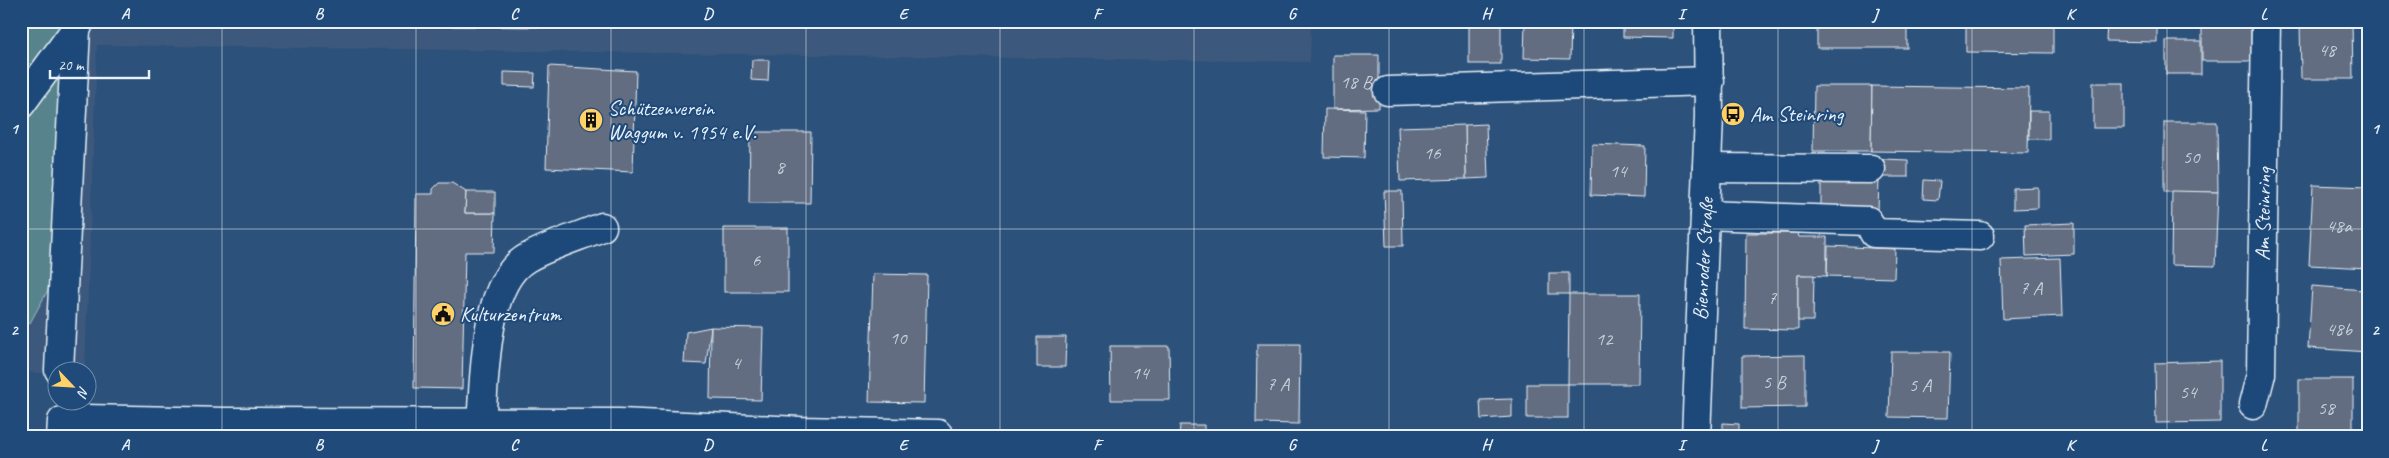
<svg xmlns="http://www.w3.org/2000/svg" width="2389" height="458" viewBox="0 0 2389 458" font-family="Caveat,sans-serif">
  <rect width="100%" height="100%" fill="#2c517b"/>
  <filter id="ink" filterUnits="userSpaceOnUse"><feTurbulence type="fractalNoise" baseFrequency=".02" numOctaves="2"/><feDisplacementMap in="SourceGraphic" scale="10" xChannelSelector="R" yChannelSelector="G"/><feConvolveMatrix kernelMatrix="1 2 1 2 8 2 1 2 1" color-interpolation-filters="sRGB"/></filter>
  <g filter="url(#ink)">
    <polygon fill="#3c597d" points="21,21 1311,21 1310,62 97,45 85,370 58,370 57,374 21,372"/>
    <polygon fill="#56838c" stroke="#9fbac2" points="21,21 72,21 49,288 30,323 21,327"/>
    <g fill="#626d81" stroke="#e8f1f8">
      <polygon points="448,21 551,21 550,27 447,26"/>
      <polygon points="1404,21 1430,21 1430,24 1404,26"/>
      <rect x="1469" y="21" width="32" height="43"/>
      <polygon points="1525,21 1571,21 1570,59 1524,58"/>
      <polygon points="1623,21 1673,21 1673,38 1623,37"/>
      <rect x="1817" y="21" width="90" height="27"/>
      <polygon points="1966,21 2053,21 2053,53 1966,52"/>
      <polygon points="2107,21 2157,21 2157,42 2106,41"/>
      <rect x="2202" y="21" width="49" height="40"/>
      <polygon points="2300,21 2352,21 2353,79 2301,79"/>
      <rect x="2166" y="41" width="35" height="33"/>
      <polygon points="1333,55 1379,55 1379,108 1333,109"/>
      <polygon points="752,60 769,60 768,81 751,80"/>
      <polygon points="549,66 636,71 633,172 546,168"/>
      <polygon points="504,72 535,73 534,87 504,86"/>
      <rect x="2093" y="83" width="31" height="45"/>
      <polygon points="1814,86 1872,86 1871,151 1813,151"/>
      <polygon points="1872,86 2029,88 2028,153 1871,151"/>
      <polygon points="1325,109 1365,110 1364,158 1324,157"/>
      <rect x="2029" y="111" width="20" height="28"/>
      <polygon points="2164,122 2217,122 2218,192 2164,192"/>
      <polygon points="1486,124 1488,178 1466,179 1465,125"/>
      <polygon points="1465,125 1466,179 1400,181 1398,127"/>
      <polygon points="750,132 811,132 810,203 749,203"/>
      <polygon points="1592,144 1645,146 1644,197 1591,195"/>
      <polygon points="1883,159 1908,160 1908,177 1882,177"/>
      <polygon points="1821,179 1879,179 1878,211 1821,210"/>
      <polygon points="1924,180 1940,181 1938,200 1923,199"/>
      <polygon points="439,183 452,183 466,192 465,213 495,213 494,252 465,252 462,389 414,388 416,194 433,194 433,189"/>
      <polygon points="2313,185 2368,187 2368,268 2309,265"/>
      <polygon points="2038,187 2038,208 2013,209 2013,188"/>
      <polygon points="1384,191 1402,191 1403,246 1386,246"/>
      <polygon points="2172,191 2218,192 2215,266 2171,265"/>
      <polygon points="466,192 495,192 495,213 465,213"/>
      <polygon points="2074,223 2074,254 2026,256 2025,225"/>
      <rect x="724" y="228" width="64" height="64"/>
      <polygon points="1746,233 1798,233 1799,237 1827,237 1827,276 1798,275 1798,330 1745,329"/>
      <polygon points="1828,246 1895,249 1894,278 1827,276"/>
      <polygon points="2060,258 2062,316 2003,319 2001,260"/>
      <rect x="1549" y="273" width="20" height="21"/>
      <polygon points="873,274 927,275 924,403 869,402"/>
      <polygon points="1798,275 1814,275 1813,321 1798,321"/>
      <polygon points="2312,286 2365,290 2363,309 2368,309 2368,352 2308,348"/>
      <polygon points="1569,294 1640,294 1639,384 1568,384"/>
      <polygon points="711,327 706,364 684,363 686,332"/>
      <polygon points="711,327 763,328 761,400 710,399"/>
      <polygon points="1037,337 1066,337 1065,367 1037,367"/>
      <polygon points="1257,344 1300,344 1299,424 1256,423"/>
      <polygon points="1110,346 1169,346 1170,400 1111,400"/>
      <polygon points="1891,352 1950,352 1948,418 1889,417"/>
      <polygon points="1805,355 1805,407 1742,408 1742,356"/>
      <polygon points="2220,361 2220,422 2156,423 2155,363"/>
      <rect x="2299" y="379" width="54" height="58"/>
      <rect x="1527" y="384" width="41" height="34"/>
      <polygon points="1512,399 1512,417 1481,419 1480,400"/>
      <polygon points="1723,423 1739,424 1739,437 1723,437"/>
      <polygon points="1180,425 1204,425 1204,437 1179,437"/>
    </g>
    <g fill="none" stroke-linecap="round" stroke-linejoin="round">
      <g stroke="#e8f1f8" stroke-width="31">
        <g id="minor">
          <polyline points="1388,91 1710,81"/>
          <polyline points="21,104 78,26"/>
          <polyline points="1707,168 1871,169"/>
          <polyline points="1705,215 1868,221 1874,233 1980,236"/>
          <polyline points="59,370 76,29"/>
          <polyline points="2253,405 2261,374 2266,21"/>
          <path d="M481 423C485 378 483 283 527 258 550 245 578 237 602 227"/>
          <polyline points="61,437 62,421 85,419 224,422 619,423 800,431 938,434 940,437"/>
          <polyline points="1696,437 1709,116 1708,21"/>
        </g>
      </g>
      <use href="#minor" stroke="#1f4a7a" stroke-width="28"/>
    </g>
  </g>
  <path fill="none" stroke="#e8f1f8" stroke-width="1" stroke-opacity="0.55" d="M222 21V437M416 21V437M611 21V437M806 21V437M1000 21V437M1194 21V437M1389 21V437M1584 21V437M1778 21V437M1972 21V437M2167 21V437M21 229H2368"/>
  <defs>
    <g id="bus-disc" transform="scale(1.25)"><circle r="9.5" fill="#ffd166" stroke="#1f4a7a"/><path d="M-5-6H5V4H4V6H2V4H-2V6H-4V4H-5ZM-3.5-4V0h7V-4ZM-3.5 1.2v1.5H-2V1.2ZM2 1.2v1.5H3.5V1.2Z" fill="#111"/></g>
    <g id="building-disc" transform="scale(1.25)"><circle r="9.5" fill="#ffd166" stroke="#1f4a7a"/><path d="M-4-6H4V6H1V3H-1V6H-4ZM-2.5-4.3h1.7v1.8h-1.7ZM.8-4.3h1.7v1.8H.8ZM-2.5-1h1.7V.8h-1.7ZM.8-1h1.7V.8H.8Z" fill="#111"/></g>
    <g id="civic-disc" transform="scale(1.25)"><circle r="9.5" fill="#ffd166" stroke="#1f4a7a"/><path d="M-.6-6.5H3V-4.5H.6V-3L4-1V1h2V6H-6V1h2V-1L-.6-3ZM-1.2 2.5V6h2.4V2.5Z" fill="#111"/></g>
  </defs>
  <g fill-rule="evenodd">
    <use href="#bus-disc" x="1733" y="114"/>
    <use href="#building-disc" x="591" y="120"/>
    <use href="#civic-disc" x="443" y="314"/>
  </g>
  <g text-anchor="middle" dominant-baseline="central" stroke-width="4" stroke-linejoin="round" paint-order="stroke">
    <g font-size="19" fill="#c6d0da">
      <text x="2327" y="50">48</text>
      <text x="1356" y="82">18 B</text>
      <text x="1432" y="153">16</text>
      <text x="2191" y="157">50</text>
      <text x="780" y="167">8</text>
      <text x="1618" y="171">14</text>
      <text x="2339" y="226">48a</text>
      <text x="756" y="260">6</text>
      <text x="2031" y="288">7 A</text>
      <text x="1772" y="298">7</text>
      <text x="2339" y="329">48b</text>
      <text x="898" y="338">10</text>
      <text x="1604" y="339">12</text>
      <text x="736" y="363">4</text>
      <text x="1140" y="373">14</text>
      <text x="1774" y="382">5 B</text>
      <text x="1278" y="384">7 A</text>
      <text x="1920" y="385">5 A</text>
      <text x="2188" y="392">54</text>
      <text x="2326" y="408">58</text>
    </g>
    <g font-size="21" fill="#e8f1f8" stroke="#1f4a7a" text-anchor="start">
      <text x="608" y="108">Schützenverein<tspan x="608" dy="24">Waggum v. 1954 e.V.</tspan></text>
      <text x="1750" y="114">Am Steinring</text>
      <text x="460" y="314">Kulturzentrum</text>
    </g>
    <g font-size="21" fill="#e8f1f8" stroke="#1f4a7a">
      <text transform="translate(2263 214) rotate(-89)">Am Steinring</text>
      <text transform="translate(1703 259) rotate(-87)">Bienroder Straße</text>
    </g>
  </g>
  <rect width="2389" height="458" fill="none" stroke="#1f4a7a" stroke-width="55"/>
  <g transform="translate(72 386) rotate(115)"><circle r="24" fill="#1f4a7a" stroke="#6f8dac"/>
  <path d="M0-4L9 19L0 12L-9 19Z" fill="#ffd166"/>
  <text y="-8" font-size="14" font-weight="bold" text-anchor="middle" fill="#e8f1f8">N</text>
  </g>
  <path d="M50 70v8h99v-8" fill="none" stroke="#e8f1f8" stroke-width="2.5"/>
  <text x="58" y="70" font-size="15" fill="#e8f1f8" stroke="#1f4a7a" stroke-width="4" paint-order="stroke">20 m</text>
  <rect x="28" y="28" width="2334" height="402" fill="none" stroke="#e8f1f8" stroke-width="2"/>
  <g font-size="16" text-anchor="middle" font-weight="bold" fill="#e8f1f8">
    <text x="125" y="19">A</text>
    <text x="319" y="19">B</text>
    <text x="514" y="19">C</text>
    <text x="708" y="19">D</text>
    <text x="903" y="19">E</text>
    <text x="1097" y="19">F</text>
    <text x="1292" y="19">G</text>
    <text x="1486" y="19">H</text>
    <text x="1681" y="19">I</text>
    <text x="1875" y="19">J</text>
    <text x="2070" y="19">K</text>
    <text x="2264" y="19">L</text>
    <text x="14" y="134">1</text>
    <text x="2375" y="134">1</text>
    <text x="14" y="335">2</text>
    <text x="2375" y="335">2</text>
    <text x="125" y="450">A</text>
    <text x="319" y="450">B</text>
    <text x="514" y="450">C</text>
    <text x="708" y="450">D</text>
    <text x="903" y="450">E</text>
    <text x="1097" y="450">F</text>
    <text x="1292" y="450">G</text>
    <text x="1486" y="450">H</text>
    <text x="1681" y="450">I</text>
    <text x="1875" y="450">J</text>
    <text x="2070" y="450">K</text>
    <text x="2264" y="450">L</text>
  </g>
</svg>
